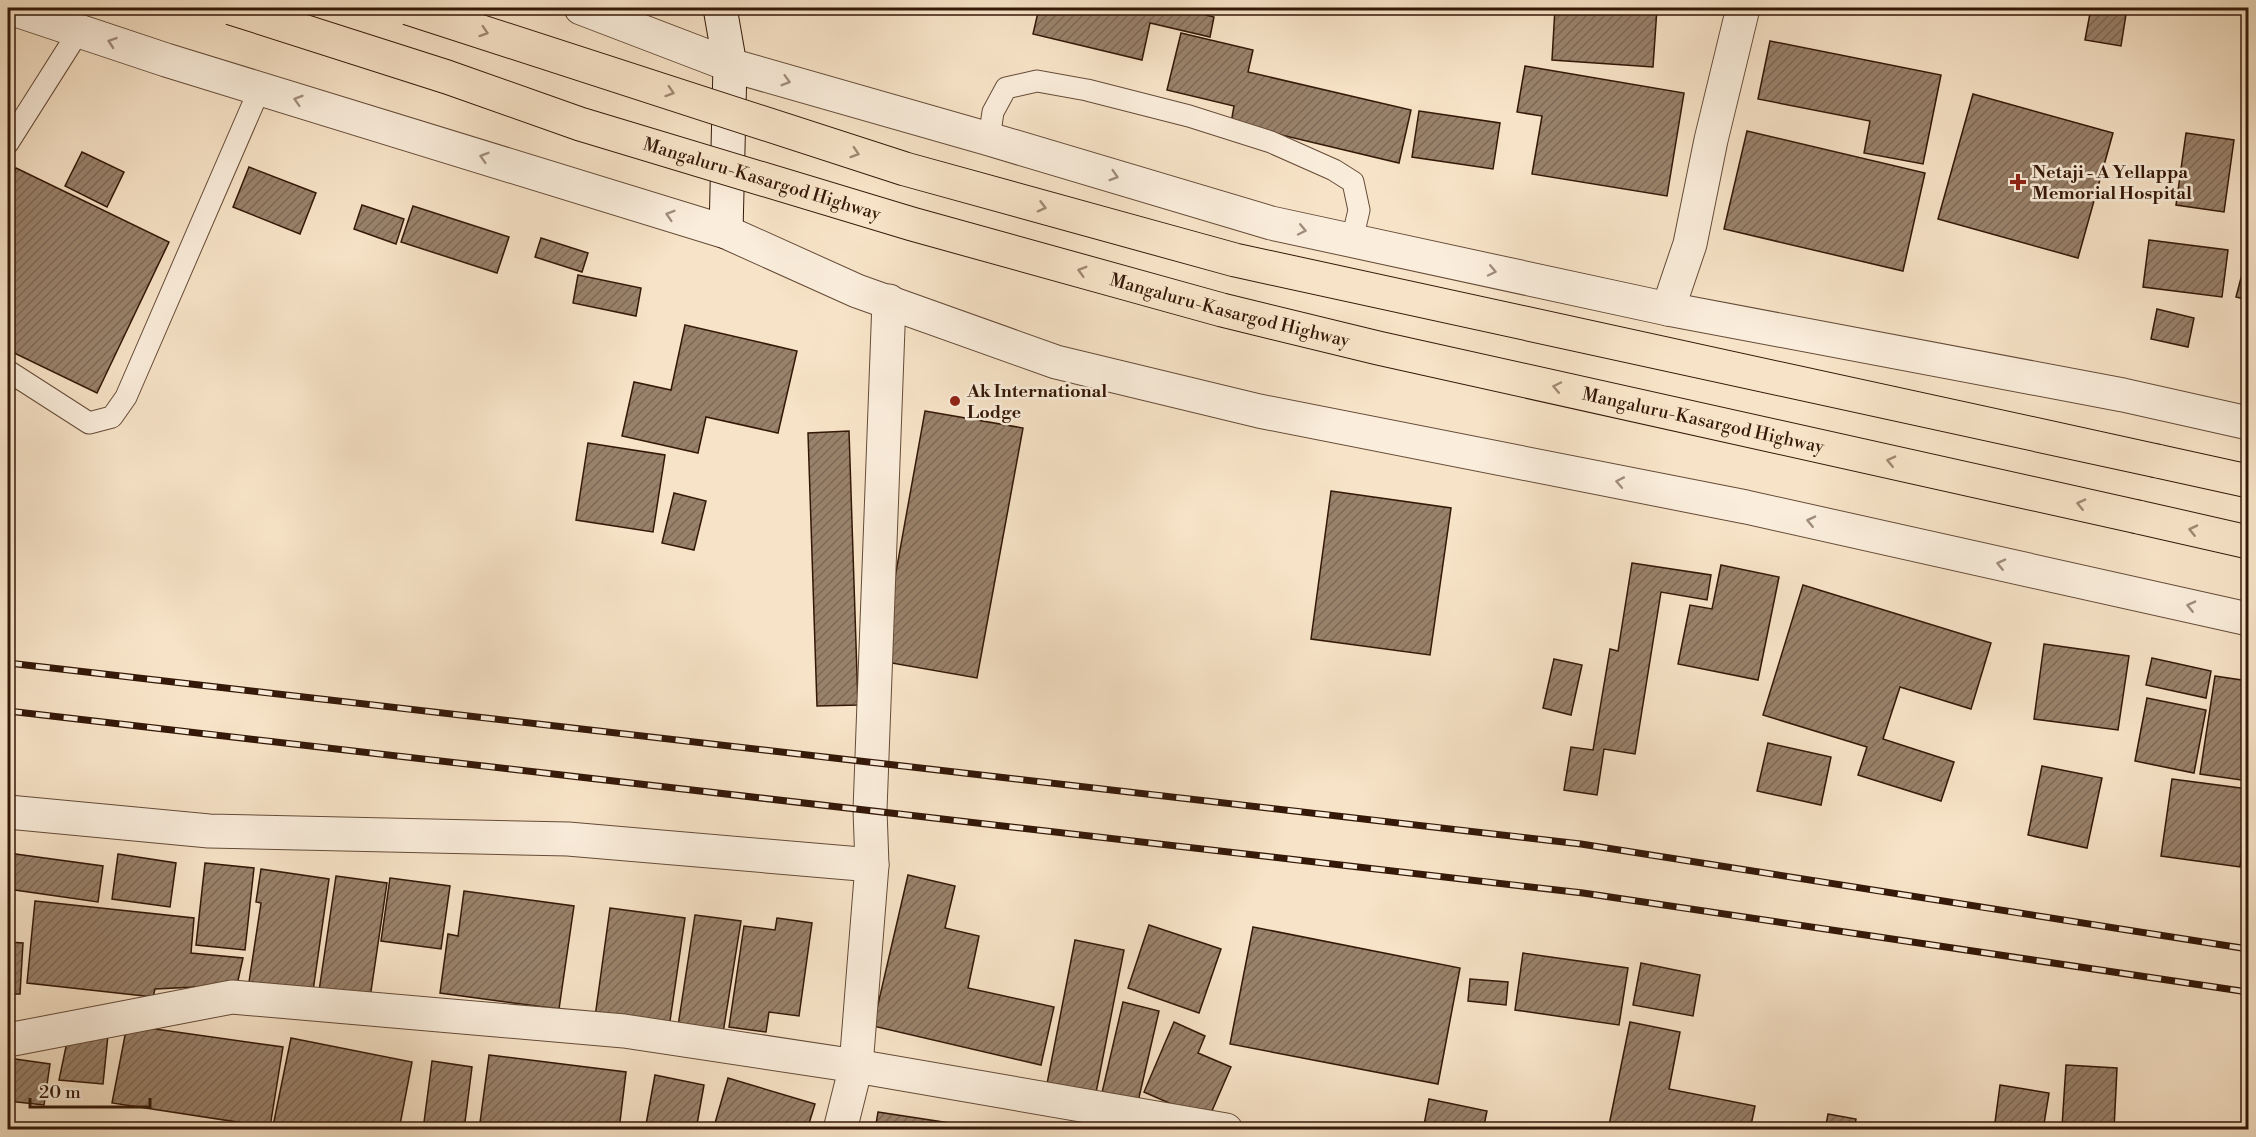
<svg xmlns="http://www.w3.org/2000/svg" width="2256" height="1137" viewBox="0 0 2256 1137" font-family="'Libre Bodoni',serif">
  <defs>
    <pattern id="building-hatch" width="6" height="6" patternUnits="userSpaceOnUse" patternTransform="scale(1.5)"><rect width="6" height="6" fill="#99826b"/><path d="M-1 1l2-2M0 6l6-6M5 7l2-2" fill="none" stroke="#7e6956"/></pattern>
  </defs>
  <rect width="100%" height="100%" fill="#f7e3c7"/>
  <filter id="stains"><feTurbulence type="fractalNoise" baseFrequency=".00333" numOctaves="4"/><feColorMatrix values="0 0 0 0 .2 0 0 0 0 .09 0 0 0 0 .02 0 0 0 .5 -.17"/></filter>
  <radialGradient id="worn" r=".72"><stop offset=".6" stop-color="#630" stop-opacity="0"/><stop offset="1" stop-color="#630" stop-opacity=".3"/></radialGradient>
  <g fill="url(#building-hatch)" stroke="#341808" stroke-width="1.5">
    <polygon points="1039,8 1188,8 1187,10 1214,17 1210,37 1150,23 1142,60 1033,34"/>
    <polygon points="1555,8 1657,8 1653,67 1552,60"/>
    <polygon points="2091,8 2127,8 2121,46 2085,40"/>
    <polygon points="1181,33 1253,50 1248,72 1411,110 1399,163 1231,123 1234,106 1167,90"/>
    <polygon points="1770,41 1941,75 1923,164 1864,153 1870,121 1758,99"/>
    <polygon points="1525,66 1684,93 1667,196 1532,174 1542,116 1517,112"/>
    <polygon points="1973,94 2113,133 2078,258 1938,219"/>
    <polygon points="1419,111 1500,123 1493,169 1412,157"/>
    <polygon points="1747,131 1925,173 1903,271 1724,229"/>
    <polygon points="2186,133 2234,140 2224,212 2176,205"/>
    <polygon points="82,152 124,172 107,207 65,186"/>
    <polygon points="249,167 316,193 300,234 233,207"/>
    <polygon points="16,168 169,242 97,393 8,350 8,185"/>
    <polygon points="362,205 404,219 396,244 354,229"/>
    <polygon points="413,206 509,237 497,273 401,242"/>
    <polygon points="541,238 588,253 582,272 535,257"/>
    <polygon points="2149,240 2228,250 2222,297 2143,287"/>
    <polygon points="2247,255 2248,255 2248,300 2236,297"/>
    <polygon points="578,275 641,288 636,316 573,303"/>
    <polygon points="2157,309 2194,318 2188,347 2151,339"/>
    <polygon points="685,325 797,351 778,433 706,417 698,453 622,436 634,382 671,390"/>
    <polygon points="925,411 1023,428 977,678 880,661"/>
    <polygon points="849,431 858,705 817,706 808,433"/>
    <polygon points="588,443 665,455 653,532 576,520"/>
    <polygon points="1331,491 1451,508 1430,655 1311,639"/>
    <polygon points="674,493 706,501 694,550 662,543"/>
    <polygon points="1632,563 1711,575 1707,600 1661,592 1635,754 1604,749 1597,795 1564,790 1571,747 1593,750 1610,649 1618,651"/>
    <polygon points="1721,565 1779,577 1758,680 1678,664 1690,605 1712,609"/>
    <polygon points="1803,585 1991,643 1971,709 1900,687 1883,739 1954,762 1941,801 1858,775 1867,747 1763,715"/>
    <polygon points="2044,644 2129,656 2118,730 2034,719"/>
    <polygon points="2152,658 2211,671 2206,698 2146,685"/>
    <polygon points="1554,659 1582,665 1571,715 1543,708"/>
    <polygon points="2215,676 2248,681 2248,781 2200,774"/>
    <polygon points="2147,698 2206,710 2194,773 2135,761"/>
    <polygon points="1768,743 1831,757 1821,805 1757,791"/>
    <polygon points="2042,766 2102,778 2087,848 2028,835"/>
    <polygon points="2172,779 2248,789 2248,804 2240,867 2161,856"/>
    <polygon points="8,853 103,866 98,902 8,889"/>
    <polygon points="118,854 176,863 170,907 112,899"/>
    <polygon points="205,863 254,868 245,950 196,945"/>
    <polygon points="261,869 329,879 313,991 249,982 261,903 256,902"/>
    <polygon points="908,875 955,886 945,928 979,936 968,988 1054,1007 1041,1065 873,1026"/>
    <polygon points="336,876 387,883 370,998 319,991"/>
    <polygon points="390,878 450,886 441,949 381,941"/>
    <polygon points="464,891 574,906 559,1009 440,993 448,934 458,936"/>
    <polygon points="35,901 194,918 191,953 243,958 237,985 155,989 153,997 27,983"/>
    <polygon points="610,908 685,918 669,1028 595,1017"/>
    <polygon points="695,915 741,921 723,1033 678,1026"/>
    <polygon points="777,918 812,923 799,1016 769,1012 766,1032 729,1027 744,926 775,930"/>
    <polygon points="1149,925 1221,949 1199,1013 1128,988"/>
    <polygon points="1253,927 1460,968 1438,1084 1230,1044"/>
    <polygon points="1075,940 1124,950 1095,1098 1046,1089"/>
    <polygon points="8,942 23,943 20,994 8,994"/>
    <polygon points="1523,953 1628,968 1619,1025 1515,1010"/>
    <polygon points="1641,963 1700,975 1693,1016 1633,1005"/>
    <polygon points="1470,979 1508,982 1506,1005 1468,1001"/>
    <polygon points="1123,1002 1159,1011 1137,1106 1101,1097"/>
    <polygon points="1174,1022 1205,1036 1198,1053 1231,1067 1208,1120 1144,1092"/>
    <polygon points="1630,1022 1680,1032 1669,1089 1755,1106 1750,1130 1608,1130"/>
    <polygon points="127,1025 283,1047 270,1127 112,1103"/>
    <polygon points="108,1035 103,1084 59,1080 68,1037"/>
    <polygon points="291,1038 412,1062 399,1130 291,1130 273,1126"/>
    <polygon points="489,1055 626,1072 619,1130 479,1130"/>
    <polygon points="8,1058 50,1064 44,1105 8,1101"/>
    <polygon points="432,1061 472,1067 464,1130 423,1130"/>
    <polygon points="2066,1065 2117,1068 2114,1130 2062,1127"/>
    <polygon points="655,1075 704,1085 696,1130 645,1130"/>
    <polygon points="728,1078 815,1104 807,1130 713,1130"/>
    <polygon points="2000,1085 2049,1093 2043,1130 1994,1130"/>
    <polygon points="1429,1099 1487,1111 1483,1130 1423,1130"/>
    <polygon points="878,1112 956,1124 955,1130 875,1130"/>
    <polygon points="1828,1114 1856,1119 1854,1130 1825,1130"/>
    <polygon points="1893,1123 1927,1130 1892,1130"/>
  </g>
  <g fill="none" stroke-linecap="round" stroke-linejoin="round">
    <g stroke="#654b38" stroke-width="23">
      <g id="service">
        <polyline points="989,139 993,112 1006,88 1037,81 1087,90 1189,116 1271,142 1334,170 1353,182 1359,210 1352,240"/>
        <polyline points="8,143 79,31"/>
        <polyline points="8,371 89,423 112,417 126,397 260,88"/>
      </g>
    </g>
    <g stroke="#654b38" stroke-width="35">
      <g id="minor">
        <polyline points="1668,309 1690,244 1711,140 1743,8"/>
        <polyline points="8,812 209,831 568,839 872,865"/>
        <polyline points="8,1040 232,997 624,1031 856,1066 872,865 870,810 889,301"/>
      </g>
    </g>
    <g stroke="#654b38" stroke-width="35">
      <g id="tertiary">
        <polyline points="10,8 166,60 726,232 857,291 1056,362 1259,411 1746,507 2248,619"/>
        <polyline points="581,8 730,65 989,139 1271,223 1668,309 2123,395 2248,423"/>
        <polyline points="840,1130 856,1066 1226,1130"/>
      </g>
    </g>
    <g stroke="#341808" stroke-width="35">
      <polyline id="secondary" points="720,8 730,65 726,232"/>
    </g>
    <g stroke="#341808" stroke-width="35">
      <g id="trunk">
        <polyline points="2157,461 2248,481"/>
        <polyline points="2138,517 2248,542"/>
      </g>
    </g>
    <use href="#service" stroke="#faeddb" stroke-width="21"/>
    <use href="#minor" stroke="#faeddb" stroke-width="33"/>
    <use href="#tertiary" stroke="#faeddb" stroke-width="33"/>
    <use href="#secondary" stroke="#faeddb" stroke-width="33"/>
    <use href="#trunk" stroke="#f7e3c7" stroke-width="33"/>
    <g stroke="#341808" stroke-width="7">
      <g id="rail">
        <polyline points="8,663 1581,844 2248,949"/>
        <polyline points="8,711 1583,893 2248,992"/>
      </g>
    </g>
    <use href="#rail" stroke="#faeddb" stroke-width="4.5" stroke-dasharray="14" stroke-linecap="butt"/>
    <g stroke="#341808" stroke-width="35" stroke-linecap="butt">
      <g id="trunk-bridge">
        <path id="s1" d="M231 8 447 77 580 124 912 224 1222 310 1378 348 2138 517"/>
        <polyline points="408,8 905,169 1235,260 2157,461"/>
      </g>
    </g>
    <use href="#trunk-bridge" stroke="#f7e3c7" stroke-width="33"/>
  </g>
  <defs><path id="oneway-chevron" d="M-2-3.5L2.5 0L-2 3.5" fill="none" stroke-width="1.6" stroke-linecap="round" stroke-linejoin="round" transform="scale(1.5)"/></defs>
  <g stroke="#9f8871">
    <use href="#oneway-chevron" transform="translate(484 32) rotate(18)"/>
    <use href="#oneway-chevron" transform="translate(670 92) rotate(18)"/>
    <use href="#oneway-chevron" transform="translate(855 153) rotate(18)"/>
    <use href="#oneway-chevron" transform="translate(1042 207) rotate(15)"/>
    <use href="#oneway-chevron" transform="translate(1082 271) rotate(-164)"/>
    <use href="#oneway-chevron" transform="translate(1557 387) rotate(-168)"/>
    <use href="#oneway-chevron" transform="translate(1891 461) rotate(-167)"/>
    <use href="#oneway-chevron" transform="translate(2081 504) rotate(-167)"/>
    <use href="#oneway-chevron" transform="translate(2193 530) rotate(-167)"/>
  </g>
  <g stroke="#a18d7c">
    <use href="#oneway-chevron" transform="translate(112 42) rotate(-161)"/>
    <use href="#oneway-chevron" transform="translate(786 81) rotate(16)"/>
    <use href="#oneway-chevron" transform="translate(298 100) rotate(-163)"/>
    <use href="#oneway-chevron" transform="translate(484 157) rotate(-163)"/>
    <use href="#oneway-chevron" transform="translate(1114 176) rotate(17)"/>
    <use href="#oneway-chevron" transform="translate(670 215) rotate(-163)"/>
    <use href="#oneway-chevron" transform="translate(1302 230) rotate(12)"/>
    <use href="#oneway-chevron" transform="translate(1492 271) rotate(12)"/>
    <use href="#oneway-chevron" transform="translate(1620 482) rotate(-169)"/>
    <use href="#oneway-chevron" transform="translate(1811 521) rotate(-167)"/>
    <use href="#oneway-chevron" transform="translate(2001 564) rotate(-167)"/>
    <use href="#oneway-chevron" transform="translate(2191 606) rotate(-167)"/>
  </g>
  <g fill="#8f2418" stroke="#faeddb" stroke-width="2">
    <path d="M2015 173h6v6h6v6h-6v6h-6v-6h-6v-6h6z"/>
    <circle cx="955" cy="401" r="6"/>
  </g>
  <g text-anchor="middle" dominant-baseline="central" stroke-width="5" stroke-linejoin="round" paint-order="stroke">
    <g font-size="18" font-weight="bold" fill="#341808" stroke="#faeddb" text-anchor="start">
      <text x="2032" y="172">Netaji - A Yellappa<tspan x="2032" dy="21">Memorial Hospital</tspan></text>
      <text x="967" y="391">Ak International<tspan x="967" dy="21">Lodge</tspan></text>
    </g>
    <g font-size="18" fill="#341808" stroke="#faeddb">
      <text stroke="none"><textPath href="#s1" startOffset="558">Mangaluru-Kasargod Highway</textPath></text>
      <text stroke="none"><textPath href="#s1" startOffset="1044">Mangaluru-Kasargod Highway</textPath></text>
      <text stroke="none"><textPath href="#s1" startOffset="1530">Mangaluru-Kasargod Highway</textPath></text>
    </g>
  </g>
  <rect width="2256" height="1137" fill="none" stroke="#f7e3c7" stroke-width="30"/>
  <rect x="9" y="9" width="2238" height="1119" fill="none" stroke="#341808" stroke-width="3"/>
  <rect x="15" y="15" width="2226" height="1107" fill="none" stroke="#341808" stroke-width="1.5"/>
  <path d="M30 1098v9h120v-9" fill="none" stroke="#341808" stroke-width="3"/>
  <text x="39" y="1098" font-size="18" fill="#341808" stroke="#faeddb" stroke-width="4.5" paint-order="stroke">20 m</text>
  <rect width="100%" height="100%" filter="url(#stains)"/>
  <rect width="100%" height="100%" fill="url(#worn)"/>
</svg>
